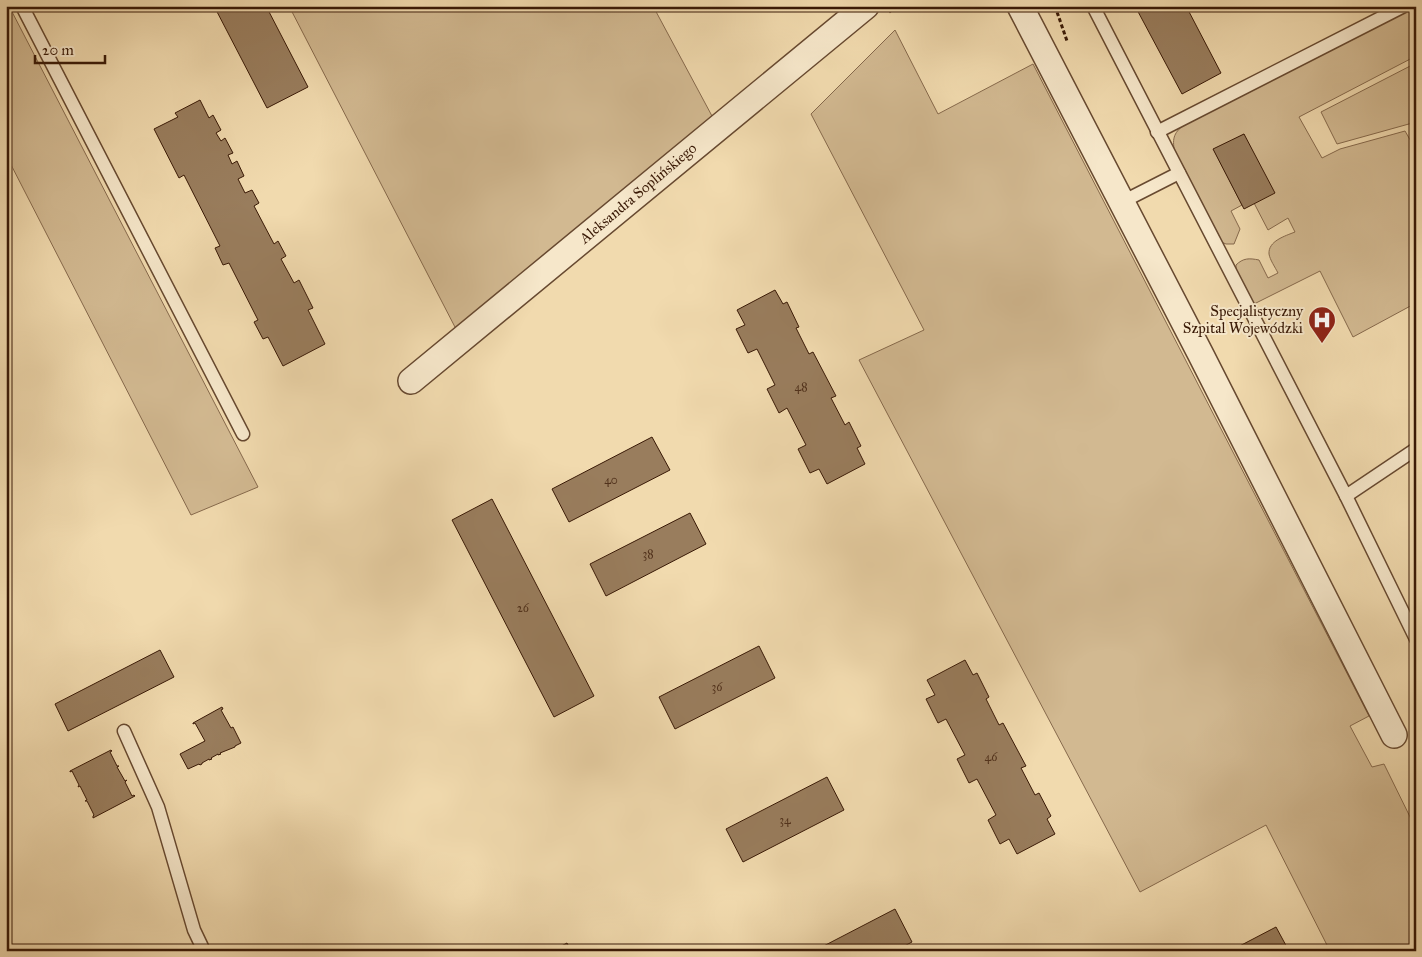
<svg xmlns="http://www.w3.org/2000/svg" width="1422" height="957" viewBox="0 0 1422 957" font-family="'IM FELL Great Primer',serif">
  <rect width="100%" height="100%" fill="#f1daae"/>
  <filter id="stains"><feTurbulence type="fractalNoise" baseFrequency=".004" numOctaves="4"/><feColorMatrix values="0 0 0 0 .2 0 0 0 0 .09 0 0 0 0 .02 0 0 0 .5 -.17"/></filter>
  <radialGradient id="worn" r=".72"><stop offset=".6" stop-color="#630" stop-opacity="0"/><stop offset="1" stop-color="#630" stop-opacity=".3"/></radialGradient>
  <g fill="#d2b991" stroke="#86694c">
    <polygon points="6,6 9,6 258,487 191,515 6,155"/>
    <polygon points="289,6 653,6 712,116 456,329"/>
    <path d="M1413 6H1416V56L1299 117 1322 158 1340 149 1405 131 1416 150V232L1411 234 1416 243V303L1353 337 1320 271 1250 306 1236 278V265C1243 258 1249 258 1259 260L1268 278 1278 273C1275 267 1270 260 1269 254 1268 241 1285 236 1295 232L1288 218 1268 230 1254 203 1244 134 1214 150 1242 205 1231 211 1240 229 1234 244H1226L1219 241 1175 153C1172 140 1173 133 1184 125Z"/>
    <polygon points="895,30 938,114 1033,64 1369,716 1350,726 1372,767 1384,764 1416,829 1416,951 1330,951 1266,825 1140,892 859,360 924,330 811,114"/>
    <polygon points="1416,63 1416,122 1337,144 1321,112"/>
  </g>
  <g fill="#997d5d" stroke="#391906">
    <polygon points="214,6 266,6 308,87 267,108"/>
    <polygon points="1135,6 1186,6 1221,73 1182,94"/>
    <polygon points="200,100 209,118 213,115 221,130 216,133 221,141 225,138 233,153 228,155 232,164 237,161 244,176 238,179 245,193 252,190 259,203 254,206 274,244 278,241 286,256 281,259 294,283 299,280 313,308 308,310 325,344 283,366 268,337 263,339 254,322 258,320 229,263 223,265 215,248 220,246 184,175 179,178 154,129 178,117 175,113"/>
    <polygon points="1244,134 1275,193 1244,209 1213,149"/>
    <polygon points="775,290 783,304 787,302 799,327 796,328 809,354 813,352 836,396 831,398 845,425 849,422 861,446 857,448 865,464 827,484 819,469 810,473 798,449 806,445 787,408 779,413 767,389 775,385 757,349 748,353 736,329 745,325 737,310"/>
    <polygon points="652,437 670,470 569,522 552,489"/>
    <polygon points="492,499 594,696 554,717 452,520"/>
    <polygon points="690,513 706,544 606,596 590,564"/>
    <polygon points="759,646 775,678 675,729 659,697"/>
    <polygon points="160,650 174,677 68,731 55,704"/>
    <polygon points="965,660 973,675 977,673 989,697 986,699 999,725 1003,723 1026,766 1021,768 1035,795 1039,793 1051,816 1047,819 1055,834 1017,854 1009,839 1000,844 988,820 996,815 977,779 969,783 957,759 965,755 946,719 938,723 926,699 935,695 927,680"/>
    <polygon points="222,707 223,709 221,710 231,728 233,727 241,743 235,746 235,747 220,753 221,754 218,755 218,754 211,758 212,759 209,760 209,759 202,763 202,764 200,765 199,764 188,769 180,754 205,741 195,723 193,724 193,723"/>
    <polygon points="111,750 112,751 110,752 117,766 119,766 117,767 125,781 127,780 125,782 132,796 134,795 135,796 93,818 93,816 94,815 87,801 85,801 87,800 80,786 78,787 79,785 72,771 70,772 70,771"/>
    <polygon points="827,777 844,810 743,862 726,829"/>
    <polygon points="895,909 912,942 895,951 814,951"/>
    <polygon points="1276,927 1289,951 1230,951"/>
    <polygon points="567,943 571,951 552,951"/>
  </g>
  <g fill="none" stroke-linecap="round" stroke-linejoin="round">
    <g stroke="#674930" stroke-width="15">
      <g id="lane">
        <polyline points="22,6 243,434"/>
        <polyline points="1093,6 1346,496 1416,639"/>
        <polyline points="1157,132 1404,6"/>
        <polyline points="1122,202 1179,173"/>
        <polyline points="1346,496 1416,449"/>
        <polyline points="124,731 158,807 194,930 204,951"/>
      </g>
    </g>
    <g stroke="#674930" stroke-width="28">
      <g id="street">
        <polyline points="1020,6 1200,353 1394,735"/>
        <polyline points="411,381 866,6"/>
      </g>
    </g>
    <g stroke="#391906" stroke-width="3" stroke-dasharray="4 2.5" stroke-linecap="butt">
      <polyline points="1055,6 1067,41"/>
      <polyline points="889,12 896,6"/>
    </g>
    <use href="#lane" stroke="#f6e7ca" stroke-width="12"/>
    <use href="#street" stroke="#f6e7ca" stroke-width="25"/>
  </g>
  <defs>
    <g id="hospital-pin" transform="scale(1.4375)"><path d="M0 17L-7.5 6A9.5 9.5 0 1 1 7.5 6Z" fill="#8f2418" stroke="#f6e7ca"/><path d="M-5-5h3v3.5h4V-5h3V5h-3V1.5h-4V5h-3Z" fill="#fff"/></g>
  </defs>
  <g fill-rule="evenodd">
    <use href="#hospital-pin" x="1322" y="320"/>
  </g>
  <g text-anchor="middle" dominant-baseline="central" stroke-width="4" stroke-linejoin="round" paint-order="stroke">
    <g font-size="12" fill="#51321c">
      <text x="801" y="387">48</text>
      <text x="611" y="480">40</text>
      <text x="648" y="554">38</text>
      <text x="523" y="608">26</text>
      <text x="717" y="687">36</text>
      <text x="991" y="757">46</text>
      <text x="785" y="820">34</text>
    </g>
    <g font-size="15" fill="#391906" stroke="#f6e7ca">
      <text transform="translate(638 193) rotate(-40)">Aleksandra Soplińskiego</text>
    </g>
    <g font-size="15" fill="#391906" stroke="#f6e7ca" text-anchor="end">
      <text x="1303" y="311">Specjalistyczny<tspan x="1303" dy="17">Szpital Wojewódzki</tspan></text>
    </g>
  </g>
  <rect width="1422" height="957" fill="none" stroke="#f1daae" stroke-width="25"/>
  <rect x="8" y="8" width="1407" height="942" fill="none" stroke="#391906" stroke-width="2.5"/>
  <rect x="12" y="12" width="1397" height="932" fill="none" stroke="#391906"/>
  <path d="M35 55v8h70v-8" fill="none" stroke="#391906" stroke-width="2.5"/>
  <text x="42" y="55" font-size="15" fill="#391906" stroke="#f6e7ca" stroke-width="4" paint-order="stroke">20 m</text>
  <rect width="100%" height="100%" filter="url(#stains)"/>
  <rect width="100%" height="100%" fill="url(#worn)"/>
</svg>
